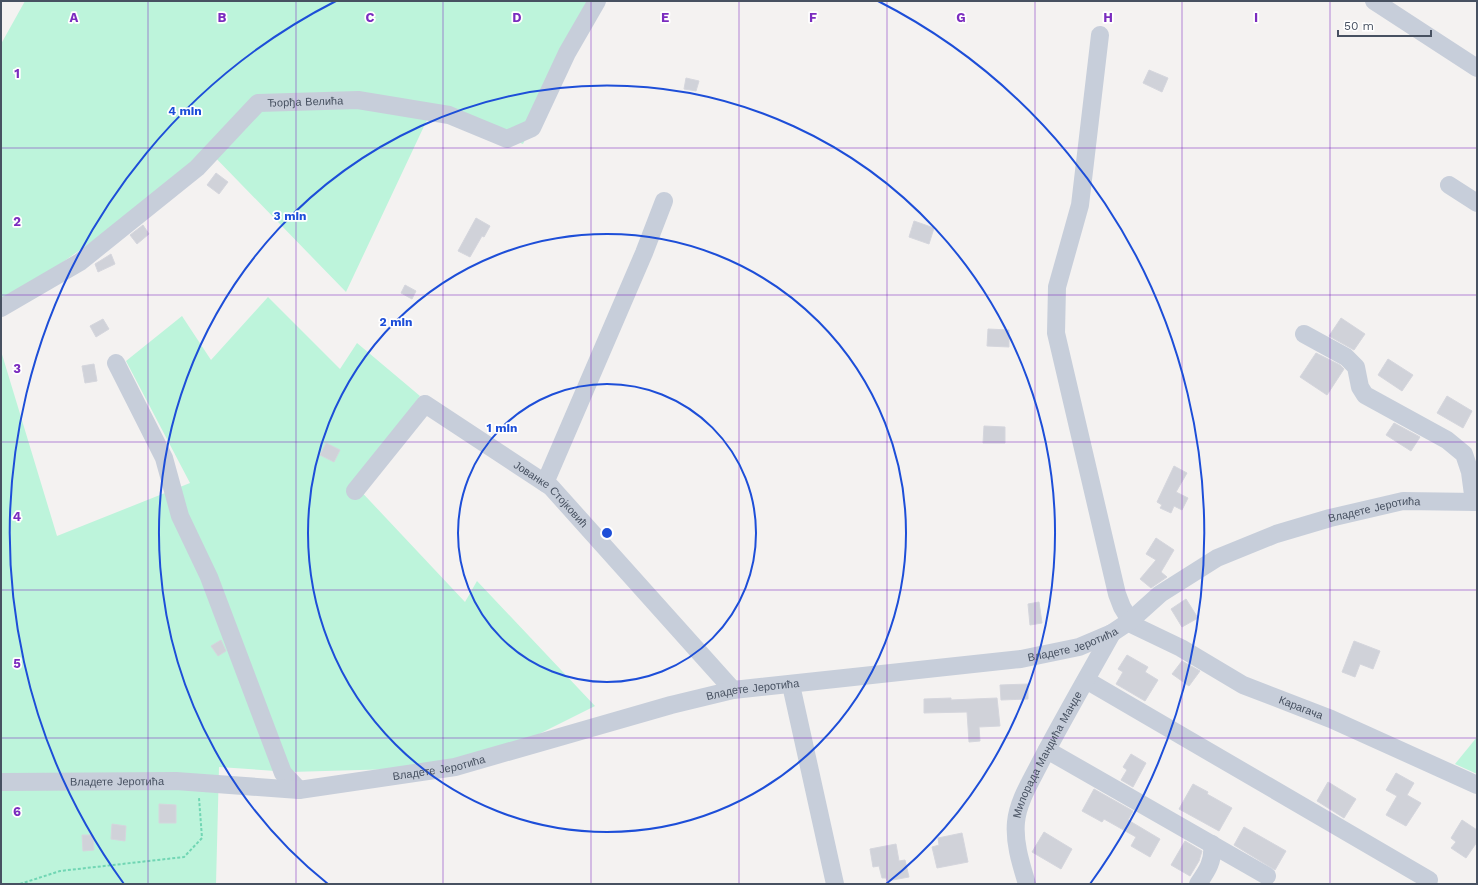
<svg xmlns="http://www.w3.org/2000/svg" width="1478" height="885" viewBox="0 0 1478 885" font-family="'Work Sans',sans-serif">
  <rect width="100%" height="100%" fill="#f4f2f1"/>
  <g fill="#bdf4db">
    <polygon points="25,1 595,1 562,60 523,144 485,130 434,105 346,292 207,149 142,206 39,279 1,301 1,44"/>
    <polygon points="268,297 340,369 357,343 420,396 355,485 465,602 477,581 595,706 503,752 395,769 290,772 219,767 216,884 1,884 1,351 57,536 190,483 126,361 182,316 211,360"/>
    <polygon points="1477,737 1477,774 1455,764"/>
  </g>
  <g fill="#d0d2d9" stroke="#d5d6dd">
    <polygon points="1149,70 1168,78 1162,92 1143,83"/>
    <polygon points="686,78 699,81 696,91 684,89"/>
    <polygon points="216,173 228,182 219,194 207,185"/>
    <polygon points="476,218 490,226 484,237 482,236 470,257 458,251"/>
    <polygon points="914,221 934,228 929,244 909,237"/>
    <polygon points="143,225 149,234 137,244 130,235"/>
    <polygon points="111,254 115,264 98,272 95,264"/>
    <polygon points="405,285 416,291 412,299 401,293"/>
    <polygon points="1341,318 1365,334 1354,350 1329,336"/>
    <polygon points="103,319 109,329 96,337 90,326"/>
    <polygon points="988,329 1009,330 1009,347 987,346"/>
    <polygon points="1316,353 1340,365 1344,369 1327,395 1300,377"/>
    <polygon points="1388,359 1413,375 1402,391 1378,375"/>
    <polygon points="94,364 97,381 85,383 82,366"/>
    <polygon points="1447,396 1472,411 1463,428 1437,413"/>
    <polygon points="1394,423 1420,437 1411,451 1386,435"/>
    <polygon points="984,426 1005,427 1005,443 983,443"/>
    <polygon points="326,443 340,450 334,462 320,455"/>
    <polygon points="1174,466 1187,473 1176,492 1188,498 1182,510 1174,506 1171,513 1160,508 1162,505 1157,502"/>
    <polygon points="1156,538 1174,550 1161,572 1167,577 1151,588 1140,579 1156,560 1146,554"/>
    <polygon points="1186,599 1198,618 1182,627 1171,609"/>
    <polygon points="1039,602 1042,623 1030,625 1028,604"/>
    <polygon points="221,640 226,651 218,656 211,646"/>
    <polygon points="1354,641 1380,651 1373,669 1360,664 1355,677 1342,672"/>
    <polygon points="1127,655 1148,667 1145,672 1158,680 1145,701 1116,684 1123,672 1118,669"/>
    <polygon points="1182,661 1200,671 1189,686 1172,674"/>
    <polygon points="1028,684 1028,699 1001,700 1000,685"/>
    <polygon points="951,698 951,700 997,698 1000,726 979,727 980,741 969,742 967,712 924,713 924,699"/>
    <polygon points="1131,754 1146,763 1133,787 1121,780 1127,770 1123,767"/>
    <polygon points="1396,773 1414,783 1407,795 1421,803 1406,826 1386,815 1397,796 1386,790"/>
    <polygon points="1328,782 1356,799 1344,818 1317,801"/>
    <polygon points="1193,784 1208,792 1207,794 1232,808 1219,831 1179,809"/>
    <polygon points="1094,789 1133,811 1128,820 1160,839 1150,857 1131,846 1136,837 1104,819 1102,822 1082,811"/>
    <polygon points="159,804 176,805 176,823 159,823"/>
    <polygon points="1462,820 1477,830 1477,842 1466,858 1451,848 1456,842 1451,838"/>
    <polygon points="112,824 126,826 125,841 111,839"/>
    <polygon points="1244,827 1286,851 1275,870 1234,845"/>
    <polygon points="1044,832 1072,849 1061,869 1032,852"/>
    <polygon points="962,833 968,862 937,868 932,847 939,845 938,838"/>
    <polygon points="82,835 93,835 94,850 83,851"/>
    <polygon points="1185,841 1202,851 1199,861 1190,876 1171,865"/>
    <polygon points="896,844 899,861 905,860 909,877 887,881 886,878 882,878 879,866 873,867 870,849"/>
  </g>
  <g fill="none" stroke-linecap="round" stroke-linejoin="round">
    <polyline stroke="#71d6b4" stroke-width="2" stroke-dasharray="3 2" stroke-linecap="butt" points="20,884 60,871 184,857 202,838 199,798"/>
    <g stroke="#c7ceda" stroke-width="18">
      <polyline points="1374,1 1477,68"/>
      <path id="s1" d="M1100 35 1080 205 1057 287 1056 333 1117 594 1122 607 1133 625 1181 648 1243 685 1331 719 1477 785"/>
      <polyline points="1449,185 1477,203"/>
      <path id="s2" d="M1 308 80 262 197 168 258 103 358 100 449 115 507 139 532 128 567 53 597 1"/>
      <polyline points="1304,334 1346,357 1356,367 1360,387 1365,395 1447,440 1464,454 1470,472 1474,502"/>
      <polyline points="116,363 164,458 180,516 209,577 283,773 299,790"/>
      <polyline points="545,483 644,253 664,201"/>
      <path id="s3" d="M355 491 425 404 551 487 733 690"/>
      <polyline points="1086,680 1429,880"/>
      <polyline points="791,685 835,884"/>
      <polyline points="1047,750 1267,876"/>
      <path id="s4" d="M1 782 176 781 299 790 455 767 671 705 733 690 1021 659 1079 647 1112 633 1130 621 1160 594 1217 558 1276 534 1330 518 1403 501 1477 502"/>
      <path id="s5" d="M1027 884C1021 864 1014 843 1016 822 1018 801 1031 781 1040 763 1063 719 1088 676 1112 633"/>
      <path d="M1198 884C1207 871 1214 861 1212 844"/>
    </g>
  </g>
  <path fill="none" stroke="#7b2cbf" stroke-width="1" stroke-opacity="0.55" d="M148 1V884M296 1V884M443 1V884M591 1V884M739 1V884M887 1V884M1035 1V884M1182 1V884M1330 1V884M1 148H1477M1 295H1477M1 442H1477M1 590H1477M1 738H1477"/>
  <g fill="none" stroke="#1d4ed8" stroke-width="2">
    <circle cx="607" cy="533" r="149"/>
    <circle cx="607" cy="533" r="299"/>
    <path d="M328 884A448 448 0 1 1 886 884"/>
    <path d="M124 884A597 597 0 0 1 336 1M878 1A597 597 0 0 1 1090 884"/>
  </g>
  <g text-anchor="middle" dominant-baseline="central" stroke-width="3.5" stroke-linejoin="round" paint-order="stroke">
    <g font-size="11" fill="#475161" stroke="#fff">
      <text stroke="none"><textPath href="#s2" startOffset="378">Ђорђа Велића</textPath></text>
      <text stroke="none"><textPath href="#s3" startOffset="267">Јованке Стојковић</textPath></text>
      <text stroke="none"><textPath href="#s4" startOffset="1424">Владете Јеротића</textPath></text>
      <text stroke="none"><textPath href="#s4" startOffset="1088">Владете Јеротића</textPath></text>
      <text stroke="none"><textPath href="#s4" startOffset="764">Владете Јеротића</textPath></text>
      <text stroke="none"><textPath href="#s1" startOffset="793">Карагача</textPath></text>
      <text stroke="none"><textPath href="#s5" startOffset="138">Милорада Мандића Манде</textPath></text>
      <text stroke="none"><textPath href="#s4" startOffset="440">Владете Јеротића</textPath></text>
      <text stroke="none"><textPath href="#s4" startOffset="116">Владете Јеротића</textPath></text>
    </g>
  </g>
  <g font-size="13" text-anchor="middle" font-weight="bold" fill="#7b2cbf" stroke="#fff" stroke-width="3.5" stroke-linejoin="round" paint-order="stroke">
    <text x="74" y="22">A</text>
    <text x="222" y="22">B</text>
    <text x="370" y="22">C</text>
    <text x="517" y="22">D</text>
    <text x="665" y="22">E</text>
    <text x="813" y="22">F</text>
    <text x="961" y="22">G</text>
    <text x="1108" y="22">H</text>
    <text x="1256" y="22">I</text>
    <text x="17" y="78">1</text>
    <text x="17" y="226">2</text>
    <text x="17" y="373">3</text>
    <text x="17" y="521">4</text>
    <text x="17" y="668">5</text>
    <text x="17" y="816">6</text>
  </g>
  <circle cx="607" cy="533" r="6" fill="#1d4ed8" stroke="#fff" stroke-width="2"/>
  <g font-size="12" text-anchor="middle" font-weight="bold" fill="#1d4ed8" stroke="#fff" stroke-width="3.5" stroke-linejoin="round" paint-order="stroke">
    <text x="185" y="115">4 min</text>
    <text x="290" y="220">3 min</text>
    <text x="396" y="326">2 min</text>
    <text x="502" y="432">1 min</text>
  </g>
  <rect width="1478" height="885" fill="none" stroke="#475161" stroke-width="4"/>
  <path d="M1338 30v6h93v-6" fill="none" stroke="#475161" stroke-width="2"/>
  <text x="1344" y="30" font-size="12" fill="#475161" stroke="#ffffff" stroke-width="3" paint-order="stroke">50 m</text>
</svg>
